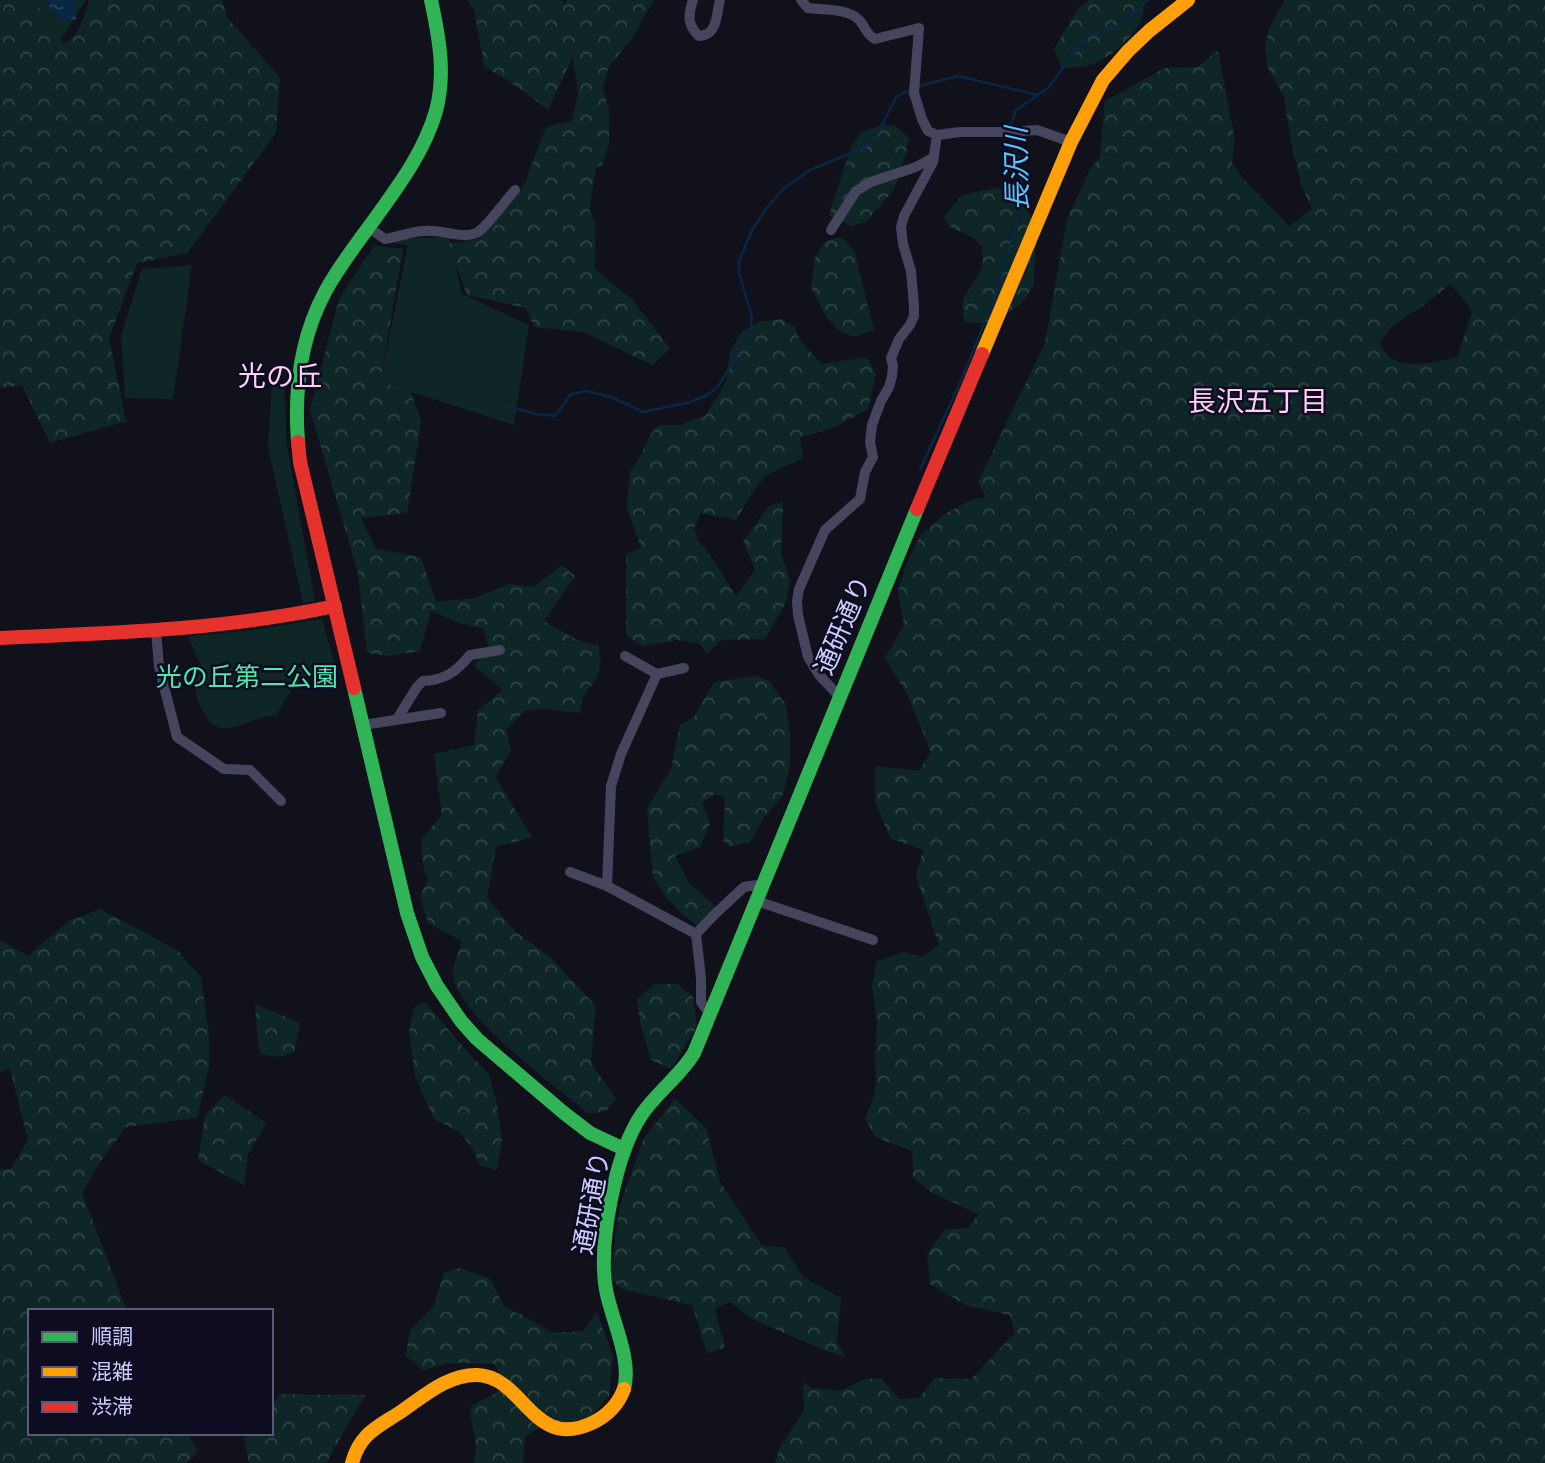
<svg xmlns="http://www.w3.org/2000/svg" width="1545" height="1463" viewBox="0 0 1545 1463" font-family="Mulish,'Noto Sans JP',sans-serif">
  <defs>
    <pattern id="forest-crowns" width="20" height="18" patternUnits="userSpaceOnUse" patternTransform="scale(1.75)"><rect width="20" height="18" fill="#0e2726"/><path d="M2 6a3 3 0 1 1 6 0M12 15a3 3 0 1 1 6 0" fill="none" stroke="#304547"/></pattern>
    <pattern id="water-ripples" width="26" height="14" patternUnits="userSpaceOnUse" patternTransform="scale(1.75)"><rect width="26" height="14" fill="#0a2643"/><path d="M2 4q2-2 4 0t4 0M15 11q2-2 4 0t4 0" fill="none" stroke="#2c445f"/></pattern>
  </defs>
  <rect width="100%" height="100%" fill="#11111c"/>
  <g fill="#0e2726">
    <polygon points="16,0 86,0 59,42"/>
    <polygon points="449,237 462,294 529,325 514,425 380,382 408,245 372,240"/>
    <polygon points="192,265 173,399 125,398 121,335 142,269"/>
    <polygon points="272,384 284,384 287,446 315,601 303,603 268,447"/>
    <path d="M322 619 338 677C332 676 316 673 310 675 295 680 283 702 277 715 272 716 266 716 261 718 248 722 225 734 212 724 207 720 203 711 200 705 194 690 194 682 202 668L188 636 248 631Z"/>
  </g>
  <g fill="url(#forest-crowns)" fill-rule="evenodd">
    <path d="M0 0H32L48 19 64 44C80 36 84 16 89 0H222L227 17 280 78 276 133 187 253 137 263 109 338 126 421 50 443 22 385 0 388Z"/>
    <polygon points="467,0 561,0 565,4 567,0 654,0 632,38 608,68 603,88 609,111 609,144 602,165 596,168 589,210 595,223 595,268 612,284 632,299 670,349 652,365 584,332 534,327 526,308 467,295 448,244 478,239 524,185 546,127 572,121 578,93 573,56 548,110 528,94 484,66 474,9"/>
    <path d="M1089 0H1143C1150 25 1116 54 1095 63 1086 67 1072 67 1062 69L1054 49 1079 7Z"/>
    <path d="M1285 0H1545V1463H775L779 1449 804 1410 803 1382 812 1388 840 1391 865 1379 881 1378 899 1399 919 1398 935 1378 971 1379 1015 1333 1010 1315 967 1306 930 1284 927 1254 945 1230 968 1228 979 1214 930 1192 913 1177 912 1151 875 1137 865 1118 873 1099 876 1081 875 1059 877 1023 872 985 877 961 904 952 922 957 939 945 916 877 923 850 890 838 875 801V766L919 771 931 752 907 694 885 658 904 625 898 592 906 565 920 536 945 514 971 500 986 497 978 482 1045 343 1067 219 1089 171 1100 157 1105 101 1165 68 1197 67 1218 51 1235 140 1232 163 1245 181 1289 226 1312 209 1302 187 1291 142 1284 97 1267 66 1265 47 1269 28ZM1450 284 1461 296 1472 312 1457 357C1433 363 1388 374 1380 342L1392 326 1424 305Z"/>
    <polygon points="883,125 896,126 909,138 906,153 893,191 866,222 851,226 829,215 852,144 863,131"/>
    <path d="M996 188 1009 193 1028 211 1036 229 1034 285 1023 301 998 322 979 323 966 322C955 296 973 290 981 269 984 262 982 253 982 246 978 242 973 237 968 235 958 230 947 229 944 217L962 195Z"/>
    <polygon points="842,237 854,250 874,330 854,337 838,330 825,315 811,287 815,258 826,241"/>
    <path d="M374 246 403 249 380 382 411 392 421 422 407 513 361 518 376 549 421 557 436 602 475 598 509 584 533 587 562 565 575 576 544 621 577 640 598 645 601 662 596 679 583 697 580 713 544 709 524 711 506 730 511 750 495 777 532 837 496 847 487 898 516 932 550 957 596 1006 591 1063 616 1099 606 1111 589 1114C559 1089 450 1010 453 972 454 962 459 951 462 941L428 923 420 896 428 880 424 870 421 840 442 815 434 754 474 745 478 710 503 690 474 666 489 647 483 628 459 623 431 611 420 651 388 656 367 653 358 573 310 410 339 299Z"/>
    <polygon points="781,319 795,327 800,341 822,364 867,357 876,374 868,409 833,428 800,438 803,458 765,476 751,495 736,520 701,513 694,528 699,542 707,550 736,596 755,570 743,541 769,506 783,502 781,554 790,580 787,600 765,639 722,640 707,653 699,643 677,640 643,646 626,635 626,554 641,548 627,507 630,472 640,457 650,435 659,425 680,425 705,416 726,382 730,352 741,332 758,322"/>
    <polygon points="756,676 769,681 786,705 790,735 790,766 782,797 765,816 750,842 730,847 723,840 725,797 715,794 702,802 710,824 700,847 675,856 689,883 721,911 710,926 696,925 682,914 666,897 653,877 647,808 671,769 680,725 694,717 714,682"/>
    <polygon points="100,909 177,950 201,977 209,1035 209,1067 197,1118 126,1127 98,1165 82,1193 127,1311 30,1311 30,1433 187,1433 198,1452 186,1463 0,1463 0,1169 11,1169 28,1140 10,1069 0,1072 0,940 28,956 69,921"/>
    <polygon points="655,984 676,984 693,996 697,1026 671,1069 651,1060 640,1022 637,999"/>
    <polygon points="425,1002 463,1047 489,1075 497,1104 502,1141 497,1170 481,1166 471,1146 458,1131 434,1119 415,1076 409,1032 414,1008"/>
    <polygon points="255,1004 300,1023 294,1053 278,1057 261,1054 258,1043"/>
    <polygon points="225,1095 266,1123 248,1155 244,1185 198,1160 205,1115"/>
    <polygon points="675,1099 706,1128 720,1182 762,1246 784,1247 803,1277 841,1298 837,1342 845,1357 816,1347 751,1318 730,1302 715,1309 725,1348 707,1353 692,1305 624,1290 610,1279 619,1208 644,1138"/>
    <polygon points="460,1268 490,1279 505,1308 522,1315 553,1333 583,1331 597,1312 613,1356 609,1396 589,1418 564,1427 545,1424 525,1437 523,1463 474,1463 476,1444 470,1414 472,1405 508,1387 494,1364 451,1363 423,1370 406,1356 410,1330 434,1306 444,1273"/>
    <polygon points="281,1394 365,1395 326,1463 249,1463 244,1438 248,1433 271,1433 271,1405"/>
  </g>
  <polygon fill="url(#water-ripples)" points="45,0 75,0 76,20 60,20"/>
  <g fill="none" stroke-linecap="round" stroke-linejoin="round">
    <g stroke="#0a2643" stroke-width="2.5">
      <polyline points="919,86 958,76 1038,95"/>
      <polyline points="507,406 536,414 555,416 571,394 586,391 611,397 643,412 691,402 707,395 717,388 738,354 751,328 752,317 739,273 739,261 752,230 767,208 783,189 810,170 864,148 878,133 896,97 910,90"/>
      <polyline points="920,470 963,376 994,299 1017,224 1022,178 1020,159 1014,148 1011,125 1016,110 1048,88 1086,37 1118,26 1148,0"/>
    </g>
    <g stroke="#45465d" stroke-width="10">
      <path d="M693 0C688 15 687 25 699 36 718 35 716 15 720 0"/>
      <path d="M801 0 808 8C823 10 850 8 860 21 866 28 866 34 875 39L919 28 914 93 922 119 928 131 937 135 933 162 904 216 901 227 903 244 911 271 914 306V316L910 325 899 339 891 358 893 366 892 376 889 387 881 401 872 425 870 442 873 457 865 472 860 499 825 530 799 589 797 601 798 615 808 657 819 675 839 696"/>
      <polyline points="937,135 960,132 1009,132 1037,130 1071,142"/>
      <path d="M368 227 385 239C402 236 417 229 434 231 448 232 466 239 478 232 489 224 505 201 515 190"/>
      <polyline points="831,230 856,191 871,182 916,167 934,157"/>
      <polyline points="156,630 159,667 177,737 224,769 250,770 281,801"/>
      <polyline points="625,656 657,674 684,668"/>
      <path d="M397 719 417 687 423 681C445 680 456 672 470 655L500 650"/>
      <polyline points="363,725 441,713"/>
      <polyline points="570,872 607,886 696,934"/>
      <polyline points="607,886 611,786 621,754 657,674"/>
      <polyline points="757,901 873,940"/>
      <polyline points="710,1014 701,1002 701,978 696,934 714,915 744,887 764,884"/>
    </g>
    <g stroke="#30b455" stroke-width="14">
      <path d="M298 442C294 390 300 339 325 292 340 264 361 238 379 213 402 181 425 149 436 111 446 74 439 37 431 0"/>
      <polyline points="354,688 407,913 422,957 437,986 461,1021 477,1039 564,1113 590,1133 624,1149"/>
      <path d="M624 1389C632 1359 612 1321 606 1290 598 1244 615 1154 642 1114 657 1092 680 1076 694 1053 769 872 842 690 917 509"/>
    </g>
    <g stroke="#ff9f0a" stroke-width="14">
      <polyline points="982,354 1071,142 1103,80 1128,51 1149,31 1188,0"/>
      <path d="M352 1463C360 1433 378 1427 402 1411 424 1396 448 1374 478 1375 524 1377 533 1451 592 1423 607 1416 618 1405 624 1389"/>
    </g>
    <g stroke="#e5322d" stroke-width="14">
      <polyline points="298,442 300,462 354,688"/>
      <polyline points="917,509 982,354"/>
      <path d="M0 638C114 633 223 630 335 606"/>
    </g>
  </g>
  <g text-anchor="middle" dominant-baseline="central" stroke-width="5" stroke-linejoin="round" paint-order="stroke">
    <g font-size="26" fill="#ccf" stroke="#0d0c21">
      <text transform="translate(842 625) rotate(-67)">通研通り</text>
      <text transform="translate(591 1203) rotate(-80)">通研通り</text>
    </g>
    <g font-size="26" fill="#51e5b0" stroke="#0d0c21">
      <text x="247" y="676">光の丘第二公園</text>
    </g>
    <g font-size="28" font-style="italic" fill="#5ac4ff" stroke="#0d0c21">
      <text transform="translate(1016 169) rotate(-91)">長沢川</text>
    </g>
    <g font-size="28" fill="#ffcef2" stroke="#0d0c21">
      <text x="280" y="375">光の丘</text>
      <text x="1258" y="400">長沢五丁目</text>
    </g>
  </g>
  <rect x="28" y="1309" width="245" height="126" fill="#0d0c21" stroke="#59597a" stroke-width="2"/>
  <rect x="42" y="1332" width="35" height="10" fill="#30b455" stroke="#59597a" stroke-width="2"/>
  <text x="91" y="1344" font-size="21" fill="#ccccff">順調</text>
  <rect x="42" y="1367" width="35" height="10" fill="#ff9f0a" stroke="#59597a" stroke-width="2"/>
  <text x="91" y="1379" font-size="21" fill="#ccccff">混雑</text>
  <rect x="42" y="1402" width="35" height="10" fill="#e5322d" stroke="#59597a" stroke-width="2"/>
  <text x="91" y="1414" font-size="21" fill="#ccccff">渋滞</text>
</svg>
